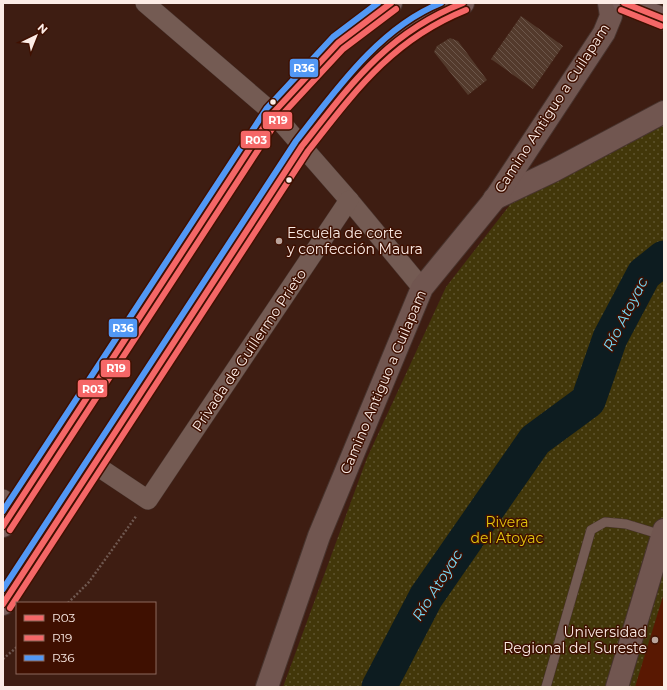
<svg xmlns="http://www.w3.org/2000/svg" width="667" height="690" viewBox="0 0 667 690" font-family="Montserrat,sans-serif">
  <defs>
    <pattern id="green-dots" width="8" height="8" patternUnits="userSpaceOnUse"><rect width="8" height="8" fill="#42370a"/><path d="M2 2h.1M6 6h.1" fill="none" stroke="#5e542e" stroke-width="1.8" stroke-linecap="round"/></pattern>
    <pattern id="building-back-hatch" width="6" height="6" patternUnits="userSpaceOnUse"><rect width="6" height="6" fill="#533a2c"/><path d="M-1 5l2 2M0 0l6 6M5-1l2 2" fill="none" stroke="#6d574b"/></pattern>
  </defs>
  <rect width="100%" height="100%" fill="#3e1d12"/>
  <polygon fill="#591802" points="664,593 664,687 628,687"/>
  <polygon fill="url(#green-dots)" points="664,119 664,593 635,687 283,687 367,458 446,287 516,197"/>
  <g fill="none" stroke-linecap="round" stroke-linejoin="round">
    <polyline stroke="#0d1c20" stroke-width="35" points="379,687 426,597 535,440 588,401 610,338 644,274 664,258"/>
  </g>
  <g fill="url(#building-back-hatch)">
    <polygon points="521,16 563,46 533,89 491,59"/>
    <polygon points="450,38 458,41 487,80 468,95 434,52 437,46"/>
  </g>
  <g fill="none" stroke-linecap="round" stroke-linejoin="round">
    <g stroke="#48342e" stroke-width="10">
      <polyline id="lane" points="546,687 591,530 605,522 626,524 662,535"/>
    </g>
    <g stroke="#48342e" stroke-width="20">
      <g id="street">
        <polyline points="145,3 273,113 349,200 422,288"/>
        <polyline points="94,464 148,500 349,200"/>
        <polyline points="3,499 15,509"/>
      </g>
    </g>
    <g stroke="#48342e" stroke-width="24">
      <g id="secondary">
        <polyline points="494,199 553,171 664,112"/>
        <polyline points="267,687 319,536 422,288 494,200 604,33 611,16 609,3"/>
        <polyline points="617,687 664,530"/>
      </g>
    </g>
    <g stroke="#48342e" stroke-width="24">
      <g id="primary">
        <polyline points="624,3 664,19"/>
        <polyline points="3,526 273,113 338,43 391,3"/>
        <path d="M3 604 302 146C346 91 392 25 463 3"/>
      </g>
    </g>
    <g stroke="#6f5850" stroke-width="2.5" stroke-dasharray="2 2" stroke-linecap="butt">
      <polyline points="68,603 89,582 137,515"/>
      <polyline points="3,659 17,647"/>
    </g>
    <use href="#lane" stroke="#745b53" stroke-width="9"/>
    <use href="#street" stroke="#745b53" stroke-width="19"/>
    <use href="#secondary" stroke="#715650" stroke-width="22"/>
    <use href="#primary" stroke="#775b58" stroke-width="22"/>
    <g stroke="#3f1001" stroke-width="9">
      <g id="bus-1">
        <polyline points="624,3 664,19"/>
        <polyline points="3,526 273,113 338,43 391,3"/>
        <path d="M3 604 302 146C351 84 387 33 463 3"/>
      </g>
    </g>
    <g stroke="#3f1001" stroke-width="9">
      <g id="bus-2">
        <polyline points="621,10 661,26"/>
        <polyline points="10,530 279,118 343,49 396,9"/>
        <path d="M10 608 308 151C356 90 392 40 466 10"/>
      </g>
    </g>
    <g stroke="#3f1001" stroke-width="9">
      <g id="bus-3">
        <polyline points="3,511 267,108 333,37 378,3"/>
        <path d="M3 589 296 141C336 90 379 28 441 3"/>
      </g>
    </g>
    <use href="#bus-1" stroke="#f56767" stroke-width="6"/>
    <use href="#bus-2" stroke="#f56767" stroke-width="6"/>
    <use href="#bus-3" stroke="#5298f5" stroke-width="6"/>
  </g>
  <g fill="#fcece6" stroke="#3f1001" stroke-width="1.5">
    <circle cx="273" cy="102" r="3.5"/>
    <circle cx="289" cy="180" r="3.5"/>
  </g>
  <g fill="#baa49c" stroke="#3f1001" stroke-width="1.5">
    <circle cx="279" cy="241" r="4"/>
    <circle cx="655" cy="640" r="4"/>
  </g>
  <g text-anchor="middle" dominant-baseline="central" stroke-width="3" stroke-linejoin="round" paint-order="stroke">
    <g font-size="14" fill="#fcece6" stroke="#3f1001">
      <text transform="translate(552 108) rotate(-57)">Camino Antiguo a Cuilapam</text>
      <text transform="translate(249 350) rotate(-56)">Privada de Guillermo Prieto</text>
      <text transform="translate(383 382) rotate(-67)">Camino Antiguo a Cuilapam</text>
    </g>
    <g font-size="14" fill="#fcece6" stroke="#3f1001" text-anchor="start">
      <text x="287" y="233">Escuela de corte<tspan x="287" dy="16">y confección Maura</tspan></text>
      <text x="647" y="632" text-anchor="end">Universidad<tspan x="647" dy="16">Regional del Sureste</tspan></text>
    </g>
    <g font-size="14" fill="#e2c60e" stroke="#3f1001">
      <text x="507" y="522">Rivera<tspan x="507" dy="16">del Atoyac</tspan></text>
    </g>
    <g font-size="15" font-style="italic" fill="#75d8f5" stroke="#3f1001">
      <text transform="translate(625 314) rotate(-63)">Río Atoyac</text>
      <text transform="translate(437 585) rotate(-58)">Río Atoyac</text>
    </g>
  </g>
  <g stroke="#3f1001" stroke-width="1.5">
    <rect x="289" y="58" width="30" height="20" rx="4" fill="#5298f5"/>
    <rect x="262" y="111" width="31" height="19" rx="4" fill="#f56767"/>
    <rect x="240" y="130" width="31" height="19" rx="4" fill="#f56767"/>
    <rect x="108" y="318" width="30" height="20" rx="4" fill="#5298f5"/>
    <rect x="100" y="359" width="31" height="19" rx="4" fill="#f56767"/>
    <rect x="77" y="379" width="31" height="19" rx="4" fill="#f56767"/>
  </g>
  <g font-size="11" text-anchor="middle" font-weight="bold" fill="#fff">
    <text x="304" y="72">R36</text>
    <text x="278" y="124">R19</text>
    <text x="256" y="144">R03</text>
    <text x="123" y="332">R36</text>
    <text x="116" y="372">R19</text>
    <text x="93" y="393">R03</text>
  </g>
  <rect width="667" height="690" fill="none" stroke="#fcece6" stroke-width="8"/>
  <rect x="16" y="602" width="140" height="72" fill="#3f1001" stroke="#8b685d"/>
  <rect x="24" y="615" width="20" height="6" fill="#f56767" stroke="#8b685d"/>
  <text x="52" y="622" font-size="12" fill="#fcece6">R03</text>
  <rect x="24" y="635" width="20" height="6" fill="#f56767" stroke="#8b685d"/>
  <text x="52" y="642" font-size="12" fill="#fcece6">R19</text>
  <rect x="24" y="655" width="20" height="6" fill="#5298f5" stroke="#8b685d"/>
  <text x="52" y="662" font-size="12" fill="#fcece6">R36</text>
  <g transform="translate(36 36) rotate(43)" stroke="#3f1001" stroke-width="3" paint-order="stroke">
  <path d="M0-3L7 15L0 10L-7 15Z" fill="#fcece6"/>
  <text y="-6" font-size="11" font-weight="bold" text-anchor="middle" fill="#fcece6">N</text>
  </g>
</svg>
